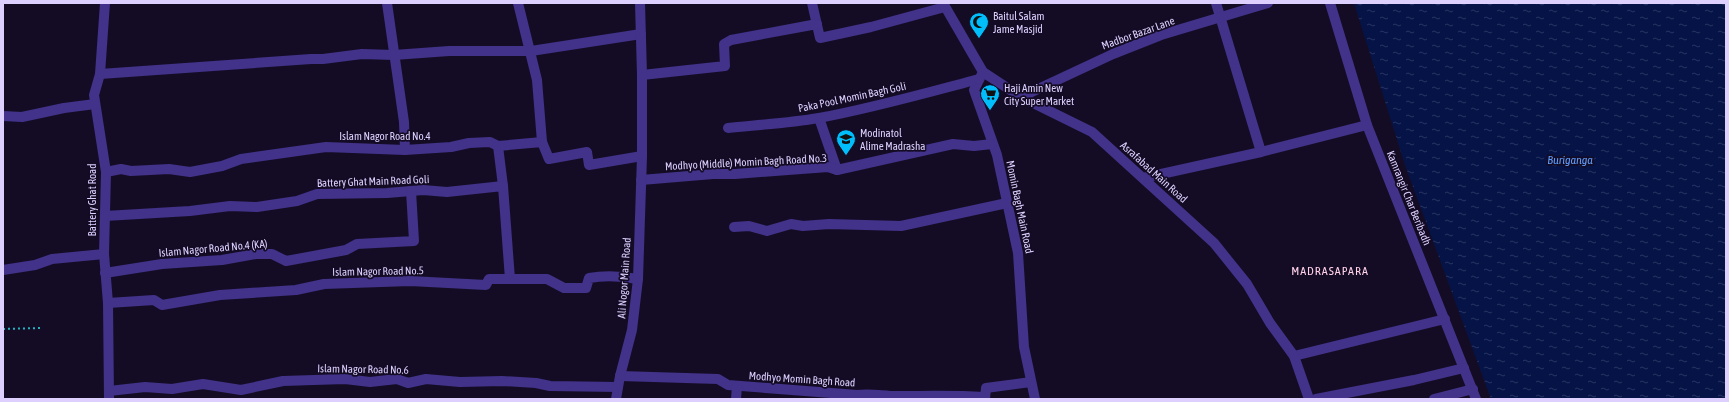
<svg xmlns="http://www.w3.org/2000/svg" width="1729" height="402" viewBox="0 0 1729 402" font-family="'Asap Condensed',sans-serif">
  <defs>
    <pattern id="water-ripples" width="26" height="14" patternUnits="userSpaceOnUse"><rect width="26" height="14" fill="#051346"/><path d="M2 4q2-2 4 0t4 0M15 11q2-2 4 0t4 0" fill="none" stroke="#293462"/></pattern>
  </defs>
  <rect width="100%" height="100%" fill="#140c25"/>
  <polygon fill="url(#water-ripples)" points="1354,3 1726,3 1726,399 1491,399 1405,165"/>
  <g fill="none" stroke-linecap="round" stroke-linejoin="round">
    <polyline stroke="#22b4c1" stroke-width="2" stroke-dasharray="2 3" stroke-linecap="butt" points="3,329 41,328"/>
    <g stroke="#423289" stroke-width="10">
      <polyline points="105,3 100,74 94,95 106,172 104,254 108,303 109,399"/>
      <polyline points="387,3 404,122 405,150"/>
      <polyline points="518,3 537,80 542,142"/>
      <polyline points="812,3 820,38 871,27 945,7"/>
      <polyline points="1216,3 1261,152"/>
      <polyline points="1330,3 1367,125 1476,399"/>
      <polyline points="983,72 974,90 997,155 1018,253 1024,347 1035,399"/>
      <polyline points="100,74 311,59 323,59 362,54 394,55 449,51 531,51 641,34"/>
      <polyline points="642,75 725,66 724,44 731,40 817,24"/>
      <polyline points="1021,97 1113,54 1161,35 1268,3"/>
      <polyline points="3,116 22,117 64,108 95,104"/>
      <polyline points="819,118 837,170"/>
      <path d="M728 128C758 125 789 123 819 118 873 108 926 93 979 79"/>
      <polyline points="498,146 503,186"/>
      <polyline points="106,172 121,169 131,171 169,169 190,172 222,166 241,159 326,147 405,150 451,147 469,143 490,142 498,146 542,142 549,159 587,152 589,165 642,156"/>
      <polyline points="1143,178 1261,152 1367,125"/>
      <polyline points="641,180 713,174 735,174 828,167 837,170 953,144 974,146 992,144"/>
      <polyline points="105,216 190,211 230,206 257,207 297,201 317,194 387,193 423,190 447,192 503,186 510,279"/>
      <polyline points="734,227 749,226 767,231 791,224 803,226 829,224 901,226 1007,203"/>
      <polyline points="3,270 35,265 52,259 104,254"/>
      <polyline points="105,273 162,264 222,260 256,254 272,254 286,261 346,250 357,244 414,241 411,191"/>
      <path d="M108 303 154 300 162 305 220 295 296 290 324 284 410 281 486 285 489 279H547L564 288H586L589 278C606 275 621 276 638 279"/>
      <polyline points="1294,356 1445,319"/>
      <path d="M620 376 718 379 728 385 857 395C871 393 883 396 897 396 926 396 955 395 984 397"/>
      <polyline points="109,391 145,387 172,389 203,384 241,390 283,381 345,379 370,382 397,379 408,383 426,379 460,382 502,381 536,383 550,386 618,387"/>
      <polyline points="616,399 620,376 632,330 638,279 642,156 642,75 640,3"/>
      <polyline points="736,399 737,386"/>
      <polyline points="985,399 986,388 1031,382"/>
      <polyline points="1316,399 1414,380 1464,368"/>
      <polyline points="1434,399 1473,389"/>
    </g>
    <polyline stroke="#423289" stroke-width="10" points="943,3 983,72 1021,97 1092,132 1214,243 1247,284 1270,323 1294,356 1309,399"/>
  </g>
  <defs>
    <g id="mosque-pin" transform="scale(1)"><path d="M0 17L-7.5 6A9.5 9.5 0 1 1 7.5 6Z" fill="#00bdfb" stroke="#140c25"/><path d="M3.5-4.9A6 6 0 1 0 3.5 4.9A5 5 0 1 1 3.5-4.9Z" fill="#111"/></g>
    <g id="supermarket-pin" transform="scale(1)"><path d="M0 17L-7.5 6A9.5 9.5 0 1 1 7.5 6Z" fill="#00bdfb" stroke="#140c25"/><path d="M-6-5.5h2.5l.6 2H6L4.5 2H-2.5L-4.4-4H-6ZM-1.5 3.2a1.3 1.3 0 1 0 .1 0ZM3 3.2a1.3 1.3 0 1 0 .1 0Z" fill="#111"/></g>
    <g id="school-pin" transform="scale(1)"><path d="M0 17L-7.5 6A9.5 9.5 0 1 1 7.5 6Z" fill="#00bdfb" stroke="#140c25"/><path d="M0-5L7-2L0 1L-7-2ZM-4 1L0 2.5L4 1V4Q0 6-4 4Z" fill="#111"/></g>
  </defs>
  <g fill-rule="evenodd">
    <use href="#mosque-pin" x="979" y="22"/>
    <use href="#supermarket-pin" x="990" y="94"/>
    <use href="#school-pin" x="846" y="139"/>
  </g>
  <g text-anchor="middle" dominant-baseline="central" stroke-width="3.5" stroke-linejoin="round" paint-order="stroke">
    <g font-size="11" fill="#ddd0ff" stroke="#140c25" text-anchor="start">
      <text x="993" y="16">Baitul Salam<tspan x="993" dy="13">Jame Masjid</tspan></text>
      <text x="1004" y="88">Haji Amin New<tspan x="1004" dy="13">City Super Market</tspan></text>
      <text x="860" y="133">Modinatol<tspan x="860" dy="13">Alime Madrasha</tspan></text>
    </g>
    <g font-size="11" fill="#ddd0ff" stroke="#140c25">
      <text transform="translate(1138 33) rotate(-20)">Madbor Bazar Lane</text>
      <text transform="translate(852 97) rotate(-12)">Paka Pool Momin Bagh Goli</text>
      <text x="385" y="136">Islam Nagor Road No.4</text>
      <text transform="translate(746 162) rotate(-3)">Modhyo (Middle) Momin Bagh Road No.3</text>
      <text transform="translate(1154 172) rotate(42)">Asrafabad Main Road</text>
      <text transform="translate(373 181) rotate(-2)">Battery Ghat Main Road Goli</text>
      <text transform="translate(1409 198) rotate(68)">Kamrangir Char Beribadh</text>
      <text transform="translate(92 200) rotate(-90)">Battery Ghat Road</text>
      <text transform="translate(1020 207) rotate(78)">Momin Bagh Main Road</text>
      <text transform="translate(213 248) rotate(-5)">Islam Nagor Road No.4 (KA)</text>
      <text transform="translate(378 271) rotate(-1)">Islam Nagor Road No.5</text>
      <text transform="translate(624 278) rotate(-86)">Ali Nogor Main Road</text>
      <text transform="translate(363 369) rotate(1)">Islam Nagor Road No.6</text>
      <text transform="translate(802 379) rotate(4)">Modhyo Momin Bagh Road</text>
    </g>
    <g font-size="12" font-style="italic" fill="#5e9dff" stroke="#140c25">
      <text x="1570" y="160">Buriganga</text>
    </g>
    <g font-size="12" letter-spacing="1" fill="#ffd2e8" stroke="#140c25">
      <text x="1330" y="271">MADRASAPARA</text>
    </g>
  </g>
  <rect width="1729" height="402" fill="none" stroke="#ddd0ff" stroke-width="8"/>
</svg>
